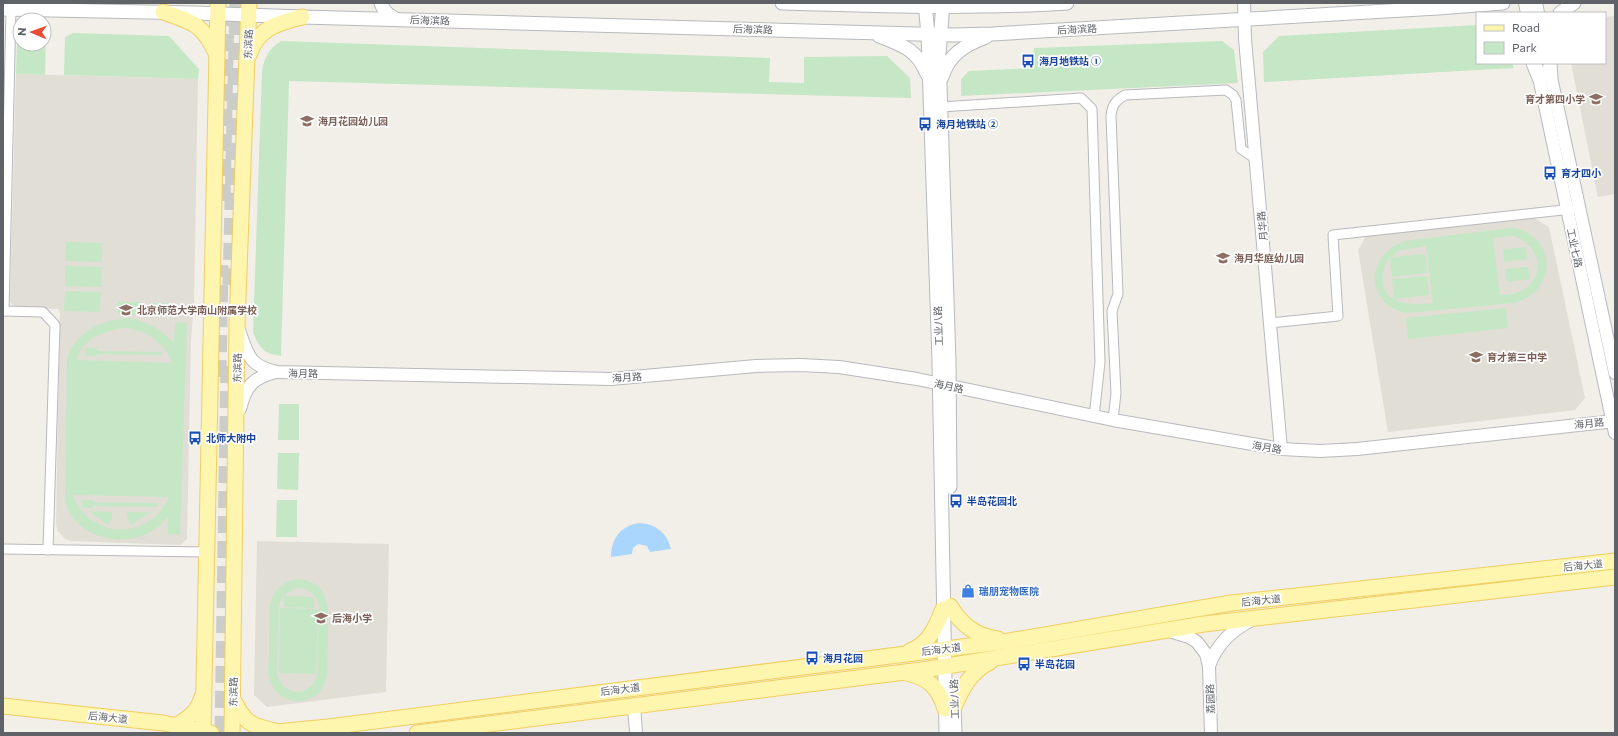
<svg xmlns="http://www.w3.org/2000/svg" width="1618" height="736" viewBox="0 0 1618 736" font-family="Commissioner,'Noto Sans SC',sans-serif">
  <rect width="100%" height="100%" fill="#f1efe8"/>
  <g fill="#e1ded6">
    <polygon points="1615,16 1615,194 1598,197 1571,63 1605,63 1605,17"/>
    <polygon points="16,74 198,79 194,303 191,341 187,539 180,545 71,541 65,539 57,530 56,523 60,312 58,309 15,308 10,301"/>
    <polygon points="1534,218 1549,227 1585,398 1575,410 1388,432 1358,250 1366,236"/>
    <polygon points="257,541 389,544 386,692 267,707 254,695"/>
  </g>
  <g fill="#c5e7c6" fill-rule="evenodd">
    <polygon points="1477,25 1477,63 1512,63 1514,68 1264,82 1263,52 1279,36"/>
    <polygon points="73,33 169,36 199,69 198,79 64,75 65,37"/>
    <polygon points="44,35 46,38 45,75 16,74 17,41 20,37 20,44 44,44"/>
    <path d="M281 41 770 58 769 82 804 83V57L887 56 910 78 911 98 289 81 281 356C264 354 259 348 253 332L262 72C264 57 269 49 281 41Z"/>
    <polygon points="1222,41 1234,50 1238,83 961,96 961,79 969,71 1034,68 1034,48"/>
    <path d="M1511 228C1558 233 1558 292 1514 303L1406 313C1400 311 1392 309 1387 304 1363 282 1377 250 1405 241ZM1514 236C1537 244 1547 270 1527 287 1519 294 1510 295 1500 295L1493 238ZM1426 246 1433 303C1411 306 1379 305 1383 274 1384 268 1385 262 1390 258L1392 277 1427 273 1425 254 1391 257 1398 251Z"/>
    <polygon points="66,242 102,243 102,262 65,261"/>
    <polygon points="1526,247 1527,259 1504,262 1503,249"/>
    <polygon points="65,266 102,267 101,287 65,286"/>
    <polygon points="1528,267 1530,279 1507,282 1505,269"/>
    <polygon points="1427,276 1429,295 1394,299 1392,279"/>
    <polygon points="65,291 101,292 100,312 64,311"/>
    <polygon points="118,302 141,302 141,315 118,314"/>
    <polygon points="149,303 173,303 173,316 149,315"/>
    <polygon points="1506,308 1508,328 1408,339 1406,318"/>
    <path d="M128 318C147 321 161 329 174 343L175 322 187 323 180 535 168 534V517C163 522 159 527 152 531 125 548 80 539 67 507 66 504 65 499 65 495L67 359C75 332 101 320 128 318ZM126 328C148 331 164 342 172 363L77 360C81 339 107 329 126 328ZM73 495H74L169 497C156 529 116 540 89 518 82 512 75 504 73 495Z"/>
    <polygon points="85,348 97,348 97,351 162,352 162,355 97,354 97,356 85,356"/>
    <polygon points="279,404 299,404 299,440 278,440"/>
    <polygon points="278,453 299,453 298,490 277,489"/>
    <polygon points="82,500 93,500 94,502 158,503 158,507 93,506 93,508 82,507"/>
    <polygon points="277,500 297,500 297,537 276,537"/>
    <polygon points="89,511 112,512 112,518 108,525"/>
    <polygon points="127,512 151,512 131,525 128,520"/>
    <path d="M299 579C332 583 328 610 328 635 328 648 327 662 327 675 325 687 318 697 306 700 291 705 274 695 270 680 267 672 269 663 269 655 269 638 269 622 270 605 273 589 284 581 299 579ZM297 588C309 588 317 595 319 606L317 675C311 698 283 697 277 674L279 606C282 596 287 591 297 588Z"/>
    <polygon points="284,596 314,597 314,608 284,607"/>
    <polygon points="280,608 318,609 316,674 279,673"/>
  </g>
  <path fill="#aad6fe" d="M640 523C656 524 667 533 671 549L650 552 647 546 638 544 633 548 632 554 611 557C611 539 621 525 640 523Z"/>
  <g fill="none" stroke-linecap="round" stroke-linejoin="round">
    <g stroke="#ccccc8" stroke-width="17" stroke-dasharray="17 8" stroke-linecap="butt">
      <polyline points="222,201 226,3"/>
      <polyline points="231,285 238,3"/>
      <polyline points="218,377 220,265"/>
      <polyline points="223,733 229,359"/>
    </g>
    <g stroke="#b8b9be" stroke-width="11">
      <g id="minor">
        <polyline points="940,107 1081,98 1092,109 1100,362 1094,417"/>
        <polyline points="3,311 43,312 55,325 48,550"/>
        <polyline points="4,311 11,9"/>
        <polyline points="1270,323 1338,316 1333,235 1572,209"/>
        <path d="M1113 420 1116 393 1112 311 1118 294 1111 116C1112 105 1116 100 1125 95L1226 90 1233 95 1236 100 1241 149 1256 159"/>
        <polyline points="3,549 206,552"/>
      </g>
    </g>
    <g stroke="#b8b9be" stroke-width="14">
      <g id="tertiary">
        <polyline points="1244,3 1245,39 1281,449"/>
        <polyline points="1525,3 1527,13"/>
        <polyline points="1536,3 1538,13"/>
        <polyline points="1537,68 1615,433"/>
        <polyline points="1549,68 1615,373"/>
        <path d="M239 330C248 355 249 366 277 372L611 379 756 366 801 365 839 367 917 379 1113 420 1281 449 1320 451 1357 449 1615 421"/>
        <path d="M240 409C246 386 252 378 276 372"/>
        <polyline points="1169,631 1189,637 1197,642 1206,654 1209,666 1211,733"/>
        <path d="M1209 666C1217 644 1231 630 1252 620"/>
        <polyline points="634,706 636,733"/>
      </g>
    </g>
    <g stroke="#b6b9be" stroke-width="15">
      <g id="secondary">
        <path d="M381 3C384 12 388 15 396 19"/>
        <path d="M782 3C878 6 972 9 1067 3"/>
        <polyline points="925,3 928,34 939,361 946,733"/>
        <polyline points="943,3 939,54 949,362 950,487"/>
        <polyline points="3,9 196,13 302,17 954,35 992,34 1438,8 1503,3"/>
        <polyline points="1560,13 1574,3"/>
        <path d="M879 36C902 45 917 49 927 74"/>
        <polyline points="1533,63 1539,78"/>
        <polyline points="1550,63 1551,77"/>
        <path d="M942 77C949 54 965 45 986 37"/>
        <polyline points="954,709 955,733"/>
      </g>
    </g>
    <g stroke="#f0cf61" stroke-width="17">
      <g id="primary">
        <path d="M163 12C193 22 203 24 217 55"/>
        <path d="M249 55C257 29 277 23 302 17"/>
        <path d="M950 606C962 625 975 636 998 639"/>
        <path d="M910 651C929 644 936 627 943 609"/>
        <path d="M906 673C928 677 939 688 945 709"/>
        <path d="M233 699C245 723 250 726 276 731"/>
        <path d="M3 706 163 723C179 726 195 730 211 733"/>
        <path d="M954 707C962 688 971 671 990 662"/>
        <path d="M177 725C189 718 198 711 202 697"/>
        <polyline points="203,733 218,3"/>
        <polyline points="232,733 237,325 249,3"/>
        <polyline points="266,733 328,727 1009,641 1231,603 1615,561"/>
        <polyline points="417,733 929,669 1204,624 1615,577"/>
      </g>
    </g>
    <use href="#minor" stroke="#fff" stroke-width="9"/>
    <use href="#tertiary" stroke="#fff" stroke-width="12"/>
    <use href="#secondary" stroke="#fff" stroke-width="13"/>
    <use href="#primary" stroke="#fef5af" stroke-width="15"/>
  </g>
  <defs>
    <g id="bus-bare" transform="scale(1.08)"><path d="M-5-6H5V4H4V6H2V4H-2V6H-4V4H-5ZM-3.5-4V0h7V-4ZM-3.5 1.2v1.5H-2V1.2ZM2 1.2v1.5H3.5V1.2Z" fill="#1a4fb4" stroke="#fff" stroke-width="2.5" paint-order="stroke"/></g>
    <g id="school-bare" transform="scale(1.08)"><path d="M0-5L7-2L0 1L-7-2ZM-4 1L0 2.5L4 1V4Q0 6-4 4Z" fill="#8d6e63" stroke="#fff" stroke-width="2.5" paint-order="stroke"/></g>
    <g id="shop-bare" transform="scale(1.08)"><path d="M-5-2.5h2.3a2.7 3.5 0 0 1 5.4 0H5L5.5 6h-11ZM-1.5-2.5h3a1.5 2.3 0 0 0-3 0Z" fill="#3f7fe0" stroke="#fff" stroke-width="2.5" paint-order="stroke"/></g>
  </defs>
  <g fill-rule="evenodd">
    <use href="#bus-bare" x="1028" y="61"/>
    <use href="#school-bare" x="1596" y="99"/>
    <use href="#school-bare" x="307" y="121"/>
    <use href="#bus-bare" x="925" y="124"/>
    <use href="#bus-bare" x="1550" y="173"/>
    <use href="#school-bare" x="1223" y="258"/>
    <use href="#school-bare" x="126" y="310"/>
    <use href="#school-bare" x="1476" y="357"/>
    <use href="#bus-bare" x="195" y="438"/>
    <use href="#bus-bare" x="956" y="501"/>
    <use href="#shop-bare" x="968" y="591"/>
    <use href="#school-bare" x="321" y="618"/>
    <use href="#bus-bare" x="812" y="658"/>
    <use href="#bus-bare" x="1024" y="664"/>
  </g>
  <g text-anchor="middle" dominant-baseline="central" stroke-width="3.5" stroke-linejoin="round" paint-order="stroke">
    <g font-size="10" fill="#5f6267" stroke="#fff">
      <text transform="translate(430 20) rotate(2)">后海滨路</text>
      <text transform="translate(753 29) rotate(2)">后海滨路</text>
      <text transform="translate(1077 29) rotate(-3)">后海滨路</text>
      <text transform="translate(248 44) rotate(-88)">东滨路</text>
      <text transform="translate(1262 226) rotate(-95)">月华路</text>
      <text transform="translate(1575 248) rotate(78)">工业七路</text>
      <text transform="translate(938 326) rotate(-92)">工业八路</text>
      <text transform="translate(237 368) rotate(-89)">东滨路</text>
      <text transform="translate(303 373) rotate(1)">海月路</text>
      <text transform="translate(627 377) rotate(-4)">海月路</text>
      <text transform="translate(949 386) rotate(12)">海月路</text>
      <text transform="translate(1589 423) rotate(-6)">海月路</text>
      <text transform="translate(1267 447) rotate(9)">海月路</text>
      <text transform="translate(1583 565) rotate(-6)">后海大道</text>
      <text transform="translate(1261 600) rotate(-6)">后海大道</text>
      <text transform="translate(941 649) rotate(-7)">后海大道</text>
      <text transform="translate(620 689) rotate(-7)">后海大道</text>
      <text transform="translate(233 692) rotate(-89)">东滨路</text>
      <text transform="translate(954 699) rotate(-92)">工业八路</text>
      <text transform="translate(1210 699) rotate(-92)">荔园路</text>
      <text transform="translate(108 717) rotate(6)">后海大道</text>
    </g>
    <g font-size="10" font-weight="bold" fill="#164399" stroke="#fff" text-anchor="start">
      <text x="1039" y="61">海月地铁站 ①</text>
      <text x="936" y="124">海月地铁站 ②</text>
      <text x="1561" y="173">育才四小</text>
      <text x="206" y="438">北师大附中</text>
      <text x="967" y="501">半岛花园北</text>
      <text x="823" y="658">海月花园</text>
      <text x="1035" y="664">半岛花园</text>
    </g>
    <g font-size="10" font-weight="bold" fill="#785e54" stroke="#fff" text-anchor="start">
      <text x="1585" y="99" text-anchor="end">育才第四小学</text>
      <text x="318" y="121">海月花园幼儿园</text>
      <text x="1234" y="258">海月华庭幼儿园</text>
      <text x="137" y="310">北京师范大学南山附属学校</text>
      <text x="1487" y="357">育才第三中学</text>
      <text x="332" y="618">后海小学</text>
    </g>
    <g font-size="10" font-weight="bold" fill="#366cbe" stroke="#fff" text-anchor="start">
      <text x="979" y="591">瑞朋宠物医院</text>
    </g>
  </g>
  <rect width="1618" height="736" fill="none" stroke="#5f6267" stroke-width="8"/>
  <rect x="1476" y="12" width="130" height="52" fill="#ffffff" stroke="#bfc0c2"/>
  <rect x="1484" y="25" width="20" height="6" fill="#fef5af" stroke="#bfc0c2"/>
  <text x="1512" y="32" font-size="12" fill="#5f6267">Road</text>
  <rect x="1484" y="42" width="20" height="12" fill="#c5e7c6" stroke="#bfc0c2"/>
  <text x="1512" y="52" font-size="12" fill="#5f6267">Park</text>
  <g transform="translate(32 32) rotate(272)"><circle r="19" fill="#ffffff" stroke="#bfc0c2"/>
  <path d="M0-3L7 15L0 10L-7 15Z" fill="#e84c36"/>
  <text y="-6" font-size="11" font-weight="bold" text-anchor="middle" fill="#5f6267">N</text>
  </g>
</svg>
